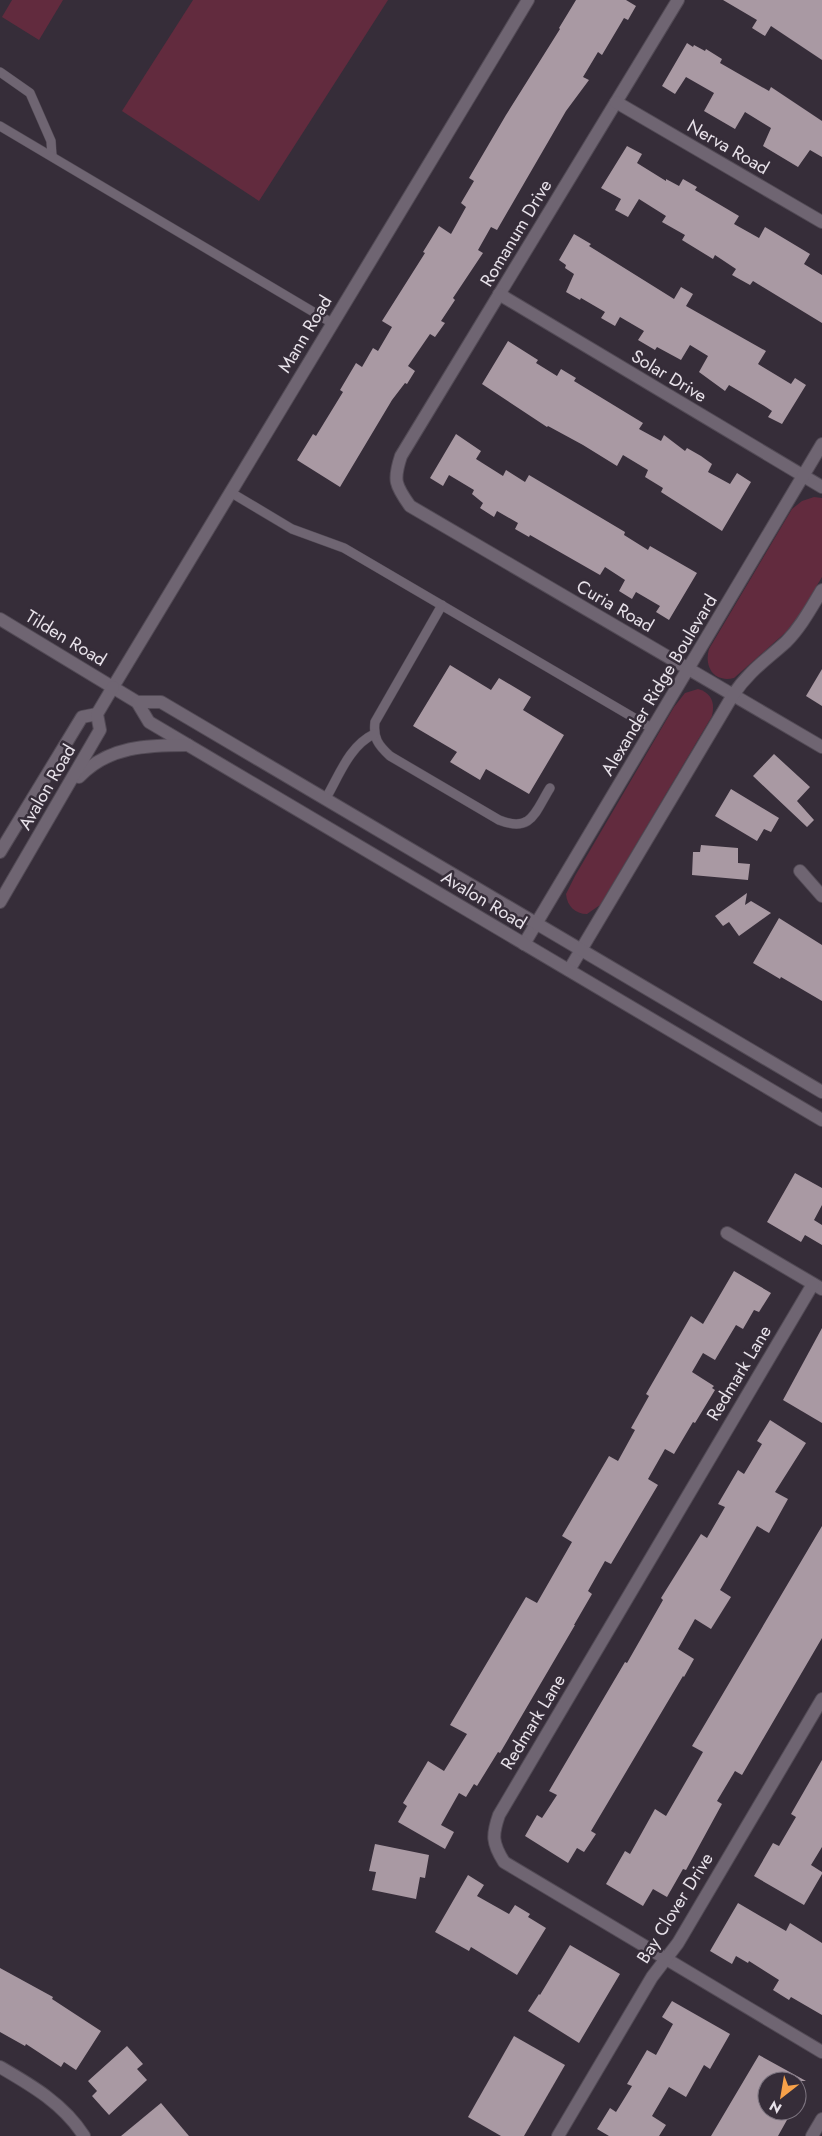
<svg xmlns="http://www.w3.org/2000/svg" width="822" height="2136" viewBox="0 0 822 2136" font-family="Jost,sans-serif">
  <rect width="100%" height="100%" fill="#362d39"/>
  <g fill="#622b3e">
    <polygon points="12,0 63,0 39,40 2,17"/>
    <polygon points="193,0 388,0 259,201 122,111"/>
    <path d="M814 497 822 498V577L801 612 786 632 734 678C713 683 704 666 709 649L792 509 802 501Z"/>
    <path d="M698 689C712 693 715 703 712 716L600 905 587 914C575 914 567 906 566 894L575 876 674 707 685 693Z"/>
  </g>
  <g fill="#a999a3">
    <polygon points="576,0 626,0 636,6 628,20 624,18 602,55 598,52 583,77 589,80 566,111 497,230 491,227 478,250 483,253 453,298 455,300 441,321 445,323 435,337 430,334 408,366 415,371 407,384 405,383 392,400 340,487 297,460 313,434 316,436 343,392 340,390 356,363 362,367 373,348 378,351 392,327 382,321 425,253 423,252 439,226 451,234 466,207 461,203 474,181 469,178 506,115 560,29 559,28"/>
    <polygon points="723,0 822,0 822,60 771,26 765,36 752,28 757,20"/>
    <polygon points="687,43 693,47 694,45 705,51 706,49 722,59 720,63 769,91 771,87 822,121 822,157 810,150 798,167 763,146 771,128 745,112 735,129 704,111 714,93 686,77 675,94 662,86"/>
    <polygon points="627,146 642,154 637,163 666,181 666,179 679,186 683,179 697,187 695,190 739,216 734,224 759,238 765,227 810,254 804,264 822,275 822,323 753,281 750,285 732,275 736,269 715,255 713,259 682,240 685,235 662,222 666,216 639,199 628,217 615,210 621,199 601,188"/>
    <polygon points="574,234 591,244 589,246 674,299 681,287 693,294 686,306 766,351 758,364 791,384 795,378 806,385 782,424 768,417 772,411 766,407 729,385 725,391 699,372 708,356 690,345 681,360 657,347 655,350 638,340 644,331 620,317 615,326 601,318 605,312 581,298 580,300 566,292 574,274 565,268 566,265 559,260"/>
    <polygon points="508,341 538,360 536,363 557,376 561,369 576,378 574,381 643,423 639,429 661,441 664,435 685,451 687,448 701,456 712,464 708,472 730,484 737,473 751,482 722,531 661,492 663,488 645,477 648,470 623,455 617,466 583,445 548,426 547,427 482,384"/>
    <polygon points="456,434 481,451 476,459 503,476 506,470 525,482 529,475 625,532 624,535 648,550 650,546 697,573 669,620 656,612 660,606 636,592 632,599 619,591 625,580 605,567 600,575 530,535 529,537 515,529 518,523 497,511 494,517 480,508 483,503 472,494 474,490 449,475 443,486 430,478"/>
    <polygon points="450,665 491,690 499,678 531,697 523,710 564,735 529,794 486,769 480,780 450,762 457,752 413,726"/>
    <polygon points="822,669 822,706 806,696"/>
    <polygon points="774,754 810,787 797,801 814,820 807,827 753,776"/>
    <polygon points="731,789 779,818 771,832 764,829 757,841 715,816"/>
    <polygon points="701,845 738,848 738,863 750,864 748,880 692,875 693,852 700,852"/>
    <polygon points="747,893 745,905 751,901 771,913 739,936 729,922 723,926 715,916"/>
    <polygon points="779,918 822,945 822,1001 781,977 780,979 753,963"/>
    <polygon points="795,1173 822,1188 822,1205 814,1220 822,1225 822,1245 805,1235 801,1242 767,1222"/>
    <polygon points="734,1271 771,1293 759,1312 754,1310 743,1329 736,1325 715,1360 703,1353 692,1372 714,1386 712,1388 715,1390 695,1423 693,1422 674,1454 665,1449 648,1479 658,1485 611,1564 605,1561 588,1591 592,1594 574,1625 575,1625 500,1753 498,1752 477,1786 474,1784 466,1797 459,1793 441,1825 454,1832 445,1849 398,1822 407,1806 403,1803 428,1761 444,1771 467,1734 450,1725 526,1597 537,1603 572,1542 562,1536 609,1456 618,1461 635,1430 631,1428 649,1396 646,1394 691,1316 703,1324"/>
    <polygon points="822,1328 822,1423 783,1400"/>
    <polygon points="770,1420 806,1443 775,1492 788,1499 769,1533 757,1526 720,1590 731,1597 711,1629 695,1619 678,1649 694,1659 684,1677 683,1676 591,1831 596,1834 584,1852 577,1848 568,1863 525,1836 537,1815 542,1818 557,1795 549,1791 625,1662 627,1663 663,1600 661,1598 701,1534 707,1538 725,1507 718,1504 738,1470 744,1474 762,1444 757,1441"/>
    <polygon points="822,1526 822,1638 742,1775 735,1771 717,1801 722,1804 686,1870 683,1869 667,1897 653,1889 643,1906 606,1884 625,1851 630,1854 655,1809 666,1816 703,1752 692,1746"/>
    <polygon points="822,1760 822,1847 811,1865 822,1872 822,1874 804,1905 754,1876 773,1843 779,1846 796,1817 791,1814"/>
    <polygon points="375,1844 429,1855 425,1878 420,1877 416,1899 372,1890 376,1872 369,1871"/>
    <polygon points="468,1875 484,1885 477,1896 509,1914 515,1905 530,1914 528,1917 546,1928 517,1975 471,1947 469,1951 435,1932"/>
    <polygon points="738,1903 786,1931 790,1923 822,1943 822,2015 791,1997 789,2000 773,1990 779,1980 749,1961 748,1963 736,1956 732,1964 710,1951"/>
    <polygon points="570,1945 620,1974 579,2043 528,2011 539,1994 540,1995"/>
    <polygon points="0,1968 53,1997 52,1999 101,2031 76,2070 64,2062 61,2067 26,2044 25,2046 0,2032"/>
    <polygon points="672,2001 730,2034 710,2069 704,2065 686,2097 669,2087 652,2116 666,2125 659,2136 609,2136 597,2129 610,2108 616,2112 632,2086 627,2084 647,2050 656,2055 673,2024 662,2017"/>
    <polygon points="514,2036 565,2065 524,2136 501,2136 468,2117"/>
    <polygon points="127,2046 143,2064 137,2069 147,2080 109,2115 92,2096 97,2091 88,2081"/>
    <polygon points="759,2055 806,2081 767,2081 767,2111 792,2111 778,2136 711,2136"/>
    <polygon points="161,2103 189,2136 121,2136"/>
  </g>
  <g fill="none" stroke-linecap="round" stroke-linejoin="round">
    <g stroke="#524a55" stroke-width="10">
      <g id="lane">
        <polyline points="0,72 30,93 51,141 52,156"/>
        <polyline points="0,126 332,323"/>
        <polyline points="230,492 292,529 344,548 653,729"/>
        <path d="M442 605 375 722C373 738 378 745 390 756L499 820C532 833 535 812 550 788"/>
        <path d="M326 798C339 776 349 746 374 734"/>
      </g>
    </g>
    <g stroke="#524a55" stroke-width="14">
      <g id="street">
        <path d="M678 0 401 456C393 480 395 485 410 506L822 747"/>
        <polyline points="616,102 822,222"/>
        <polyline points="499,294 822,487"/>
        <polyline points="113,687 528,0"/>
        <polyline points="800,871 822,896"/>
        <polyline points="524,944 822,444"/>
        <path d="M569 970 733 695C748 672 766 660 786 642 801 627 811 608 822 590"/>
        <polyline points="727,1233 822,1289"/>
        <path d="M813 1284 499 1815C492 1835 492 1843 504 1862L822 2052"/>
        <path d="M0 2067C31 2085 64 2104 84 2136"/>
        <polyline points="558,2136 652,1977 678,1943 822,1699"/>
        <polyline points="812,2136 822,2119"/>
      </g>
    </g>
    <g stroke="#524a55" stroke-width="14">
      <g id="secondary">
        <polyline points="0,619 137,702 149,722 822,1120"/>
        <polyline points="137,702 161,702 822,1092"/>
        <path d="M79 777C108 746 148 745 188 745"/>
        <polyline points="0,852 82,717 97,714"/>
        <polyline points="0,902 100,730 97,714 113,687"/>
      </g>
    </g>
    <use href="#lane" stroke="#6f6572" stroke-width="9"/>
    <use href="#street" stroke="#6f6572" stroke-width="12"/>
    <use href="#secondary" stroke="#6f6572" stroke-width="12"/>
  </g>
  <g text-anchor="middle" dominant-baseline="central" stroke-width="5" stroke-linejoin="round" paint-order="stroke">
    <g font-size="18" fill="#e8e2ea" stroke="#362d39">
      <text transform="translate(728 147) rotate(30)">Nerva Road</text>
      <text transform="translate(516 233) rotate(-59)">Romanum Drive</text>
      <text transform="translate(305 334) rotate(-59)">Mann Road</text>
      <text transform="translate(669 376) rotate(31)">Solar Drive</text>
      <text transform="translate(615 606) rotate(30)">Curia Road</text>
      <text transform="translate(66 638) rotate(31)">Tilden Road</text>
      <text transform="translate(659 685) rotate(-59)">Alexander Ridge Boulevard</text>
      <text transform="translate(47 787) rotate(-60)">Avalon Road</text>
      <text transform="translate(484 900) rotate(31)">Avalon Road</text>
      <text transform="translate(739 1373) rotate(-59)">Redmark Lane</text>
      <text transform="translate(533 1722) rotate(-59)">Redmark Lane</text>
      <text transform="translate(675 1908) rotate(-58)">Bay Clover Drive</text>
    </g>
  </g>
  <g transform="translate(782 2096) rotate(211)"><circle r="24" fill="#362d39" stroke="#7d7580"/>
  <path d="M0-4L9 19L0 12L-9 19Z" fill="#f7a149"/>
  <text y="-8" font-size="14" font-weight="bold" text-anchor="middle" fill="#e8e2ea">N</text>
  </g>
</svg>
